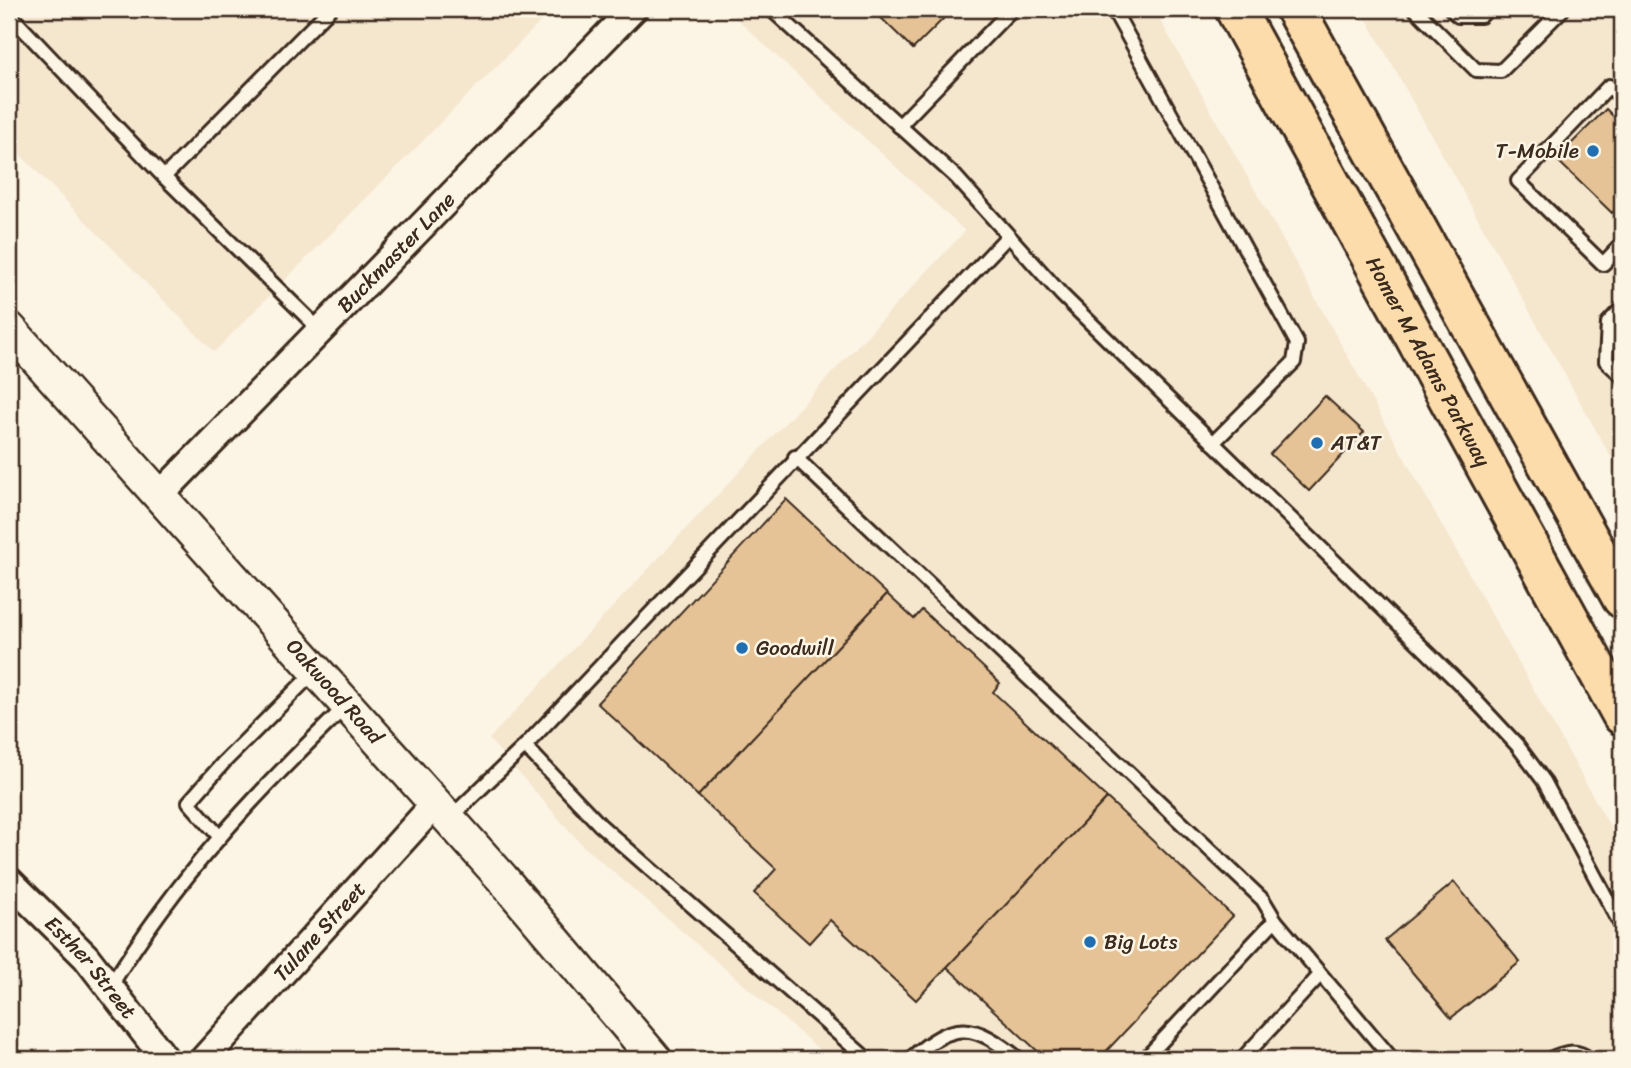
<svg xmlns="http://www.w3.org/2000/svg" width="1631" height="1068" viewBox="0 0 1631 1068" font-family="Sriracha,sans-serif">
  <rect width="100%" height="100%" fill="#fcf5e5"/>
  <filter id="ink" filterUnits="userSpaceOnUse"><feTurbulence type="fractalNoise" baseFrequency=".0143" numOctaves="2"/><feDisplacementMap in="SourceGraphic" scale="14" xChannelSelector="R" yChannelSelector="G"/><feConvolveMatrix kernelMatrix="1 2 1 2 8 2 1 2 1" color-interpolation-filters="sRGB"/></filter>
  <g filter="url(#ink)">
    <g fill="#f5e6ce">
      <polygon points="9,9 553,9 214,352 9,143"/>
      <polygon points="726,9 1154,9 1622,848 1622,1059 830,1059 583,846 489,739 965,231"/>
      <polygon points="1361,9 1622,9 1622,477"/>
    </g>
    <g fill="#e5c397" stroke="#3b2a1e" stroke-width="2">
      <polygon points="872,9 953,9 913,49"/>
      <polygon points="1606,109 1622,125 1622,203 1612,213 1556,159"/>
      <polygon points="1325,396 1364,432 1309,491 1270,454"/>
      <polygon points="786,499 887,594 698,796 597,703"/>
      <polygon points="887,594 914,619 922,610 1000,683 993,692 1107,798 916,1000 830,920 809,943 754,893 776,869 698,796"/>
      <polygon points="1107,798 1233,916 1099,1059 1046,1059 947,967"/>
      <polygon points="1454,882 1520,962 1451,1018 1385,940"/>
    </g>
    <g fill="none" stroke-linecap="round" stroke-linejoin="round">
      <g stroke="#3b2a1e" stroke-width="18">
        <g id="service">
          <polyline points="771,9 956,177 1062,295 1463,687 1517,745 1544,781 1622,927"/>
          <polyline points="1113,9 1297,343 1294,362 1213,443"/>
          <polyline points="1415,9 1476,70 1501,71 1563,9"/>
          <polyline points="1451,9 1458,16 1481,16 1488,9"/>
          <polyline points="1618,9 1622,13"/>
          <polyline points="9,14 164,177 319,329"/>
          <polyline points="1622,98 1609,86 1518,181 1603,264 1622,244"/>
          <polyline points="899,126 1012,9"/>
          <polyline points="164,177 330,9"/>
          <polyline points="1622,308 1608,323 1606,361 1622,376"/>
          <polyline points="795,457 1263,900 1275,920 1392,1059"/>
          <polyline points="449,819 525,746"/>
          <polyline points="218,835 189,802 224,762 315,671"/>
          <path d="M110 987C178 876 254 795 347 705"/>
          <polyline points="867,1059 600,825 525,746 1008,236"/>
          <path d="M910 1059C956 1019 973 1023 1019 1059"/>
          <polyline points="1145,1059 1275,920"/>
          <polyline points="1242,1059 1320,975"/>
          <path d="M1550 1059C1564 1052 1577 1049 1589 1059"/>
        </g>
      </g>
      <g stroke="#3b2a1e" stroke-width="32">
        <g id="minor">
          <path id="s1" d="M159 496 633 9"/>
          <path id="s2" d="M9 881 86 957 165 1059"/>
          <path id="s3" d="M204 1059 435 804"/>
        </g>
      </g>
      <g stroke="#3b2a1e" stroke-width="37">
        <g id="tertiary">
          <path id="s4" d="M9 328 502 878 655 1059"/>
        </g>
      </g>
      <g stroke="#3b2a1e" stroke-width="44">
        <g id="primary">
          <path id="s5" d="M1235 9 1622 715"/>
          <polyline points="1295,9 1622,598"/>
        </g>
      </g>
      <use href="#service" stroke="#fcf5e5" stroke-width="12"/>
      <use href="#minor" stroke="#fcf5e5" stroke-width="26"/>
      <use href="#tertiary" stroke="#fcf5e5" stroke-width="32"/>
      <use href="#primary" stroke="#fddcac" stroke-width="38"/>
    </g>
  </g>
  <g fill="#1f6fb2" stroke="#fcf5e5" stroke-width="2.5">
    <circle cx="1593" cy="151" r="7"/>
    <circle cx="1317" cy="443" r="7"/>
    <circle cx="742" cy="648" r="7"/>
    <circle cx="1090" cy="942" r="7"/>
  </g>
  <g text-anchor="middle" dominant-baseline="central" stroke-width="5" stroke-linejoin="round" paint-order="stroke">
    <g font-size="21" fill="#3b2a1e" stroke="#fcf5e5" text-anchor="start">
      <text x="1579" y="151" text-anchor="end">T-Mobile</text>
      <text x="1331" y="443">AT&amp;T</text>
      <text x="756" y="648">Goodwill</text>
      <text x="1104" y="942">Big Lots</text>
    </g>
    <g font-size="21" fill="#3b2a1e" stroke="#fcf5e5">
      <text stroke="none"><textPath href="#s1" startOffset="340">Buckmaster Lane</textPath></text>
      <text stroke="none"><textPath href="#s5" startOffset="402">Homer M Adams Parkway</textPath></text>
      <text stroke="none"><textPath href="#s4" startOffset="488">Oakwood Road</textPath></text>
      <text stroke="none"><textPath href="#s3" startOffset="172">Tulane Street</textPath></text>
      <text stroke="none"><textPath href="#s2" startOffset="119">Esther Street</textPath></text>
    </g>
  </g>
  <rect width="1631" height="1068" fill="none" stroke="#fcf5e5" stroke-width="35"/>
  <rect x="18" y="18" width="1596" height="1033" fill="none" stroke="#3b2a1e" stroke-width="2.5" filter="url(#ink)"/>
</svg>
